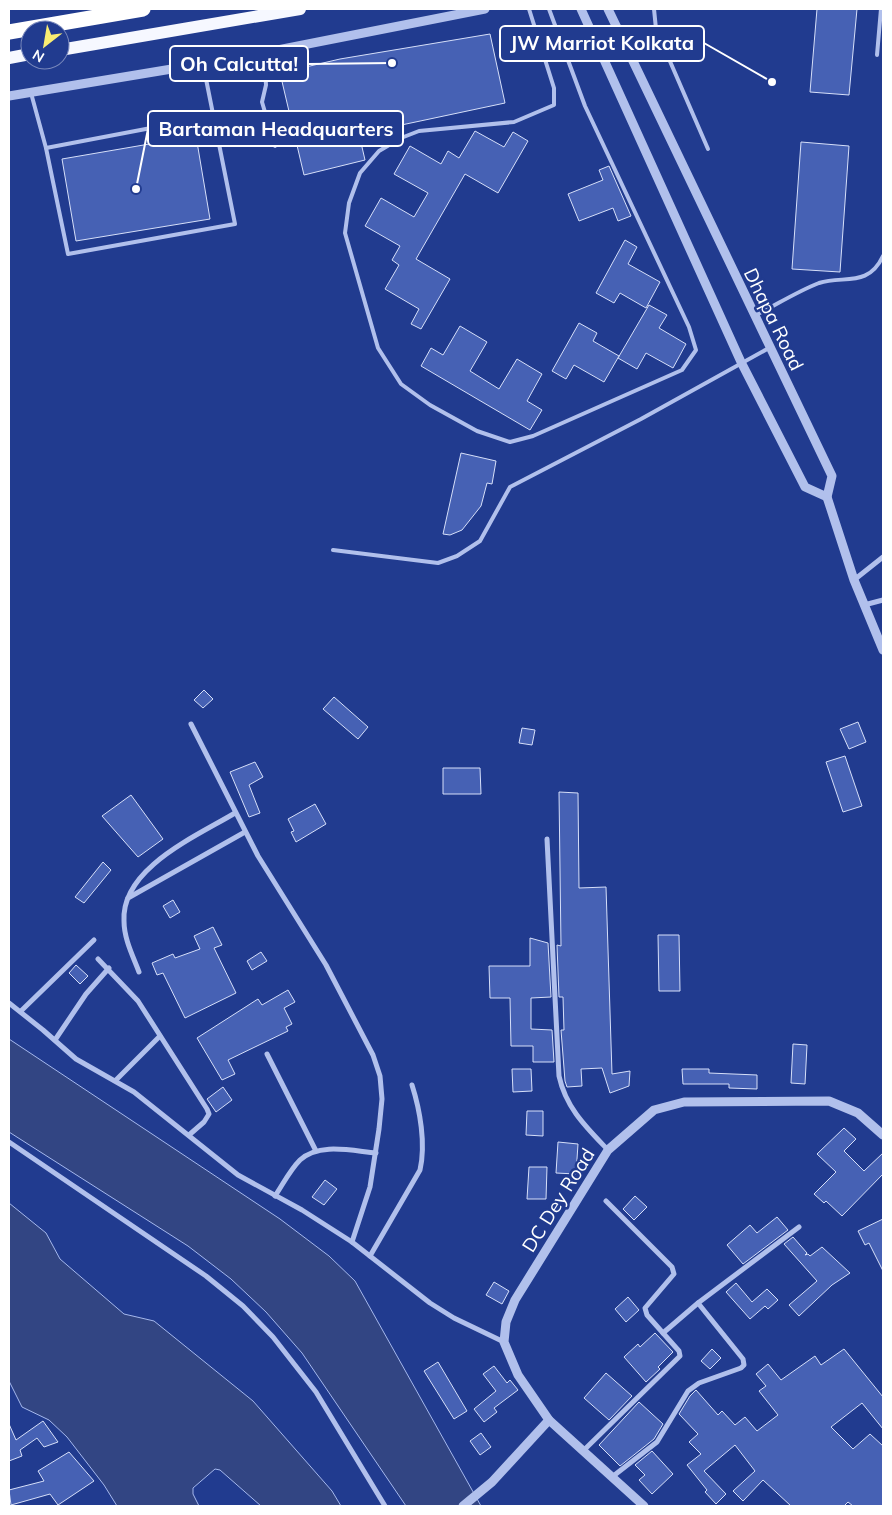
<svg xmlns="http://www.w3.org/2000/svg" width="892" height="1515" viewBox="0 0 892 1515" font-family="Mulish,sans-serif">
  <rect width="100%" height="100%" fill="#213b8f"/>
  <g fill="#324583" stroke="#a5b8ed">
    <polygon points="9,1039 280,1219 329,1256 355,1281 481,1506 406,1506 302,1353 266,1312 231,1279 188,1246 9,1132"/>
    <polygon points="9,1203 46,1233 60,1259 124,1314 154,1321 253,1401 332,1491 341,1506 261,1506 220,1470 215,1469 193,1488 193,1494 199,1506 117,1506 104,1485 67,1437 49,1420 22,1407 9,1381"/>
  </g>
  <g fill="#4661b4" stroke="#d6dff9">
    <polygon points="817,9 857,9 849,95 810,92"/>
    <polygon points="490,34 505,103 359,134 365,160 304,175 280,73 340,59"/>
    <polygon points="475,131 504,147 513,132 528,141 498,193 465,174 416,259 450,279 421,329 411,324 419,309 385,289 399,265 392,260 400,246 365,226 381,198 414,217 428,193 394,174 410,146 441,164 448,151 459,158"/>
    <polygon points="196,136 210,219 76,241 62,159"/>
    <polygon points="801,142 849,146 840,272 792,269"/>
    <polygon points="609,166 631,216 618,221 613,208 579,221 568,194 603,180 599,170"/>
    <polygon points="625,240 637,247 628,264 660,282 646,308 620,293 614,303 596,293"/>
    <polygon points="649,305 667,315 659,328 686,344 673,368 646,353 637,369 618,358"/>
    <polygon points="579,323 597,333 593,341 619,356 604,382 574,365 566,379 552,371"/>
    <polygon points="460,326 487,342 470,371 499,389 517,359 542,374 527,401 542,410 530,430 421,366 431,348 443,355"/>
    <polygon points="461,453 496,461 492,484 487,483 481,506 462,530 450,535 443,534"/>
    <polygon points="204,690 213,699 203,708 194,700"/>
    <polygon points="334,697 368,727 358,739 323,709"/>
    <polygon points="858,722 866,742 849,749 840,729"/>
    <polygon points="522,728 535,730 532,745 519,743"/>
    <polygon points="845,756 862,806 843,812 826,762"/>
    <polygon points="255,762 263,777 249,785 260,813 249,817 230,772"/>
    <polygon points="443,768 480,768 481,794 443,794"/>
    <polygon points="559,792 578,793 579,888 606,887 612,1074 630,1071 629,1086 610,1093 602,1068 581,1069 582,1086 567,1087 565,1081 561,1030 564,1030 563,997 559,997 557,945 561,946"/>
    <polygon points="131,795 163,839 138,857 102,816"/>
    <polygon points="315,804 326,824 296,842 291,832 294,831 288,819"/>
    <polygon points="103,862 111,870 84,903 75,897"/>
    <polygon points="173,900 180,912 170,918 163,906"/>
    <polygon points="213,927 222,945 214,948 236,993 185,1018 163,973 157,975 152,963 173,954 175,958 200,949 194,936"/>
    <polygon points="658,935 679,935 680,991 659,991"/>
    <polygon points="530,938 548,943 551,997 531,998 531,1029 552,1030 554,1062 533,1062 533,1046 511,1046 510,998 490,998 489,966 530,966"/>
    <polygon points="261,952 267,961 252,970 247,961"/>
    <polygon points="76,965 88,976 80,984 69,973"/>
    <polygon points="288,990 295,1002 284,1008 292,1024 286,1027 288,1031 228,1060 235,1074 222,1080 197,1038 258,999 262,1005"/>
    <polygon points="793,1044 807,1045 805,1084 791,1083"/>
    <polygon points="512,1069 531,1069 532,1091 513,1092"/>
    <polygon points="682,1069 709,1069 709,1073 757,1075 757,1089 729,1088 729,1084 683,1084"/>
    <polygon points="223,1087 232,1100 216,1112 207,1099"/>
    <polygon points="527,1111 543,1111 543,1136 526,1135"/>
    <polygon points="844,1128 856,1139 844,1151 864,1171 883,1153 883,1174 842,1216 826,1201 824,1203 814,1194 836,1172 817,1154"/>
    <polygon points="558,1142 578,1144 576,1174 556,1173"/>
    <polygon points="529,1167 547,1167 546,1199 527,1199"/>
    <polygon points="325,1180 337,1189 324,1205 312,1197"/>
    <polygon points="635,1196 647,1207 634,1220 623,1209"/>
    <polygon points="777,1217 788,1230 743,1264 727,1245 750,1225 757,1233"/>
    <polygon points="883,1219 883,1271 869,1243 865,1245 858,1231"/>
    <polygon points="793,1237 807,1253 805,1255 808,1254 810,1256 822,1247 850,1273 832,1285 799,1316 789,1305 817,1281 784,1244"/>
    <polygon points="494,1282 509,1291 502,1304 486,1295"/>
    <polygon points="736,1283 752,1302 767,1289 778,1300 768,1309 765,1306 750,1319 726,1292"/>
    <polygon points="628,1297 639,1310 626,1322 615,1309"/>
    <polygon points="655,1333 673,1352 658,1367 660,1369 646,1382 624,1357 638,1344 640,1347"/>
    <polygon points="712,1349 721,1358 710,1369 701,1361"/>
    <polygon points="844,1349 883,1397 883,1429 862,1403 831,1427 853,1449 870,1434 883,1446 883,1506 853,1506 848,1502 844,1506 791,1506 763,1480 743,1501 733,1491 755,1471 735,1445 704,1471 726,1494 716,1504 705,1492 707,1490 687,1465 701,1454 689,1442 698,1434 679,1414 690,1396 696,1390 718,1415 722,1411 735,1425 745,1417 757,1431 778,1415 759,1391 766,1386 756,1374 768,1364 781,1380 815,1356 821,1365"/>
    <polygon points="438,1362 467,1411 454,1419 424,1371"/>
    <polygon points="494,1366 507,1383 510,1380 518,1390 494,1408 497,1412 484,1422 474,1409 496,1391 483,1374"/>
    <polygon points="606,1373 632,1396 609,1420 584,1398"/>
    <polygon points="639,1402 663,1424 654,1439 620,1466 599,1445"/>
    <polygon points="43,1421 58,1442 44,1447 37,1438 20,1450 22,1456 9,1461 9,1424 16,1440"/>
    <polygon points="481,1433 491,1447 480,1455 470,1441"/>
    <polygon points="652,1451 673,1474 652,1494 639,1480 645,1475 635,1465"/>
    <polygon points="69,1452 94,1481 58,1505 50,1494 11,1505 9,1490 44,1481 38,1471"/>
  </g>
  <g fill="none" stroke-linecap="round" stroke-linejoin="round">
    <g stroke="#b1c0ec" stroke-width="4">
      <polyline points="529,9 554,88 554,105 514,122 419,131 401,138 379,151 360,173 349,203 345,233 378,348 401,384 430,405 477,431 510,442 533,436 682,370 696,350 689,327 585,106 549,9"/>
      <polyline points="654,9 656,29 708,149"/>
      <polyline points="264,52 266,85 262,102 275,146"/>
      <polyline points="877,55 881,9"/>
      <polyline points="31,93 46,148 68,254 235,224 203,64"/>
      <polyline points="46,148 214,116"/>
      <path d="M756 315C776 305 798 291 819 283 844 275 868 288 883 256"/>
      <polyline points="333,550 438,563 457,556 480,541 510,487 641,419 769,348"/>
    </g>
    <g stroke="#b1c0ec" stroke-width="5">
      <polyline points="854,580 883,557"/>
      <polyline points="864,605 883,600"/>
      <polyline points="191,724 258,856 326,965 373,1055 380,1076 382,1099 379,1129 370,1187 352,1242"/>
      <path d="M547 839 559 1076C566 1108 586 1127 608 1150"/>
      <polyline points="128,898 245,832"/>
      <polyline points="98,959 138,1001 207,1109 209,1114 204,1122 189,1135"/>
      <path d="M139 972C133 956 124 939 124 921 121 868 197 836 235 813"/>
      <polyline points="9,1003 43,1030 76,1059 134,1092 238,1175 302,1210 352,1242 430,1303 454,1318 504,1342"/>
      <polyline points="21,1011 94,940"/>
      <polyline points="55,1040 86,994 109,968"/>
      <polyline points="267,1054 316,1151"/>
      <polyline points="116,1080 160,1036"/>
      <polyline points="9,1142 206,1276 243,1306 273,1337 316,1392 385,1506"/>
      <path d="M275 1196C283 1184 290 1170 300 1160 319 1142 353 1151 376 1153"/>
      <path d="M370 1256 420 1170C426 1144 420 1110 412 1085"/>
      <polyline points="663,1333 698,1303 799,1227"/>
      <polyline points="583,1451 680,1356 679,1351 647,1315 645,1308 674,1274 672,1267 606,1201"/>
      <polyline points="612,1477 657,1442 688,1391 699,1383 741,1368 744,1365 743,1359 698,1303"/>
    </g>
    <g stroke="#b1c0ec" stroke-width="9">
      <polyline points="581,9 741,362 805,487 827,497"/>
      <polyline points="608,9 832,476 827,497 854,580 883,650"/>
      <polyline points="9,96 232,59 485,9"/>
      <polyline points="463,1506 492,1482 549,1420"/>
      <polyline points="644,1506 549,1420 518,1375 504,1342 506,1322 515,1300 608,1150 654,1110 684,1102 829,1101 858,1113 883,1135"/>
    </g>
    <g stroke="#f6f8ff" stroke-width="12">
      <polyline points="60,50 300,9"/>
      <polyline points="9,58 30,54"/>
    </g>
    <polyline stroke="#fff" stroke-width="15" points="9,32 143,9"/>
  </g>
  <g text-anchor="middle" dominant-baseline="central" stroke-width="5" stroke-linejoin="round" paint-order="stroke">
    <g font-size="19" fill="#fff" stroke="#213b8f">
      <text transform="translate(774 319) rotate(64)">Dhapa Road</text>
      <text transform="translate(558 1200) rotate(-58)">DC Dey Road</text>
    </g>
  </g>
  <path fill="none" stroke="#fff" stroke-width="2" d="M772 82L704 43M392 63L308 64M136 189L148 129"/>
  <g fill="#fff" stroke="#213b8f" stroke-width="2">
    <circle cx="772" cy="82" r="5"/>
    <circle cx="392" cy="63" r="5"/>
    <circle cx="136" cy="189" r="5"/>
  </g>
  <g fill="#213b8f" stroke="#fff" stroke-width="2">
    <rect x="500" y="26" width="204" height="35" rx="5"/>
    <rect x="170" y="46" width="138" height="35" rx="5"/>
    <rect x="148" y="111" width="255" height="35" rx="5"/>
  </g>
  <g font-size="20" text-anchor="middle" font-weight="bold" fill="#fff">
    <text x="602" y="50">JW Marriot Kolkata</text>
    <text x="239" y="71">Oh Calcutta!</text>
    <text x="276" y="136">Bartaman Headquarters</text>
  </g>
  <rect width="892" height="1515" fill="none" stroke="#ffffff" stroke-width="20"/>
  <g transform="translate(45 45) rotate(211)"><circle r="24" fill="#213b8f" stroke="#7a89bc"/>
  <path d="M0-4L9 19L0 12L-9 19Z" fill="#f9ed72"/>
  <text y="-8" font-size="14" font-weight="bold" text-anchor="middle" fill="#ffffff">N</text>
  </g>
</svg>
